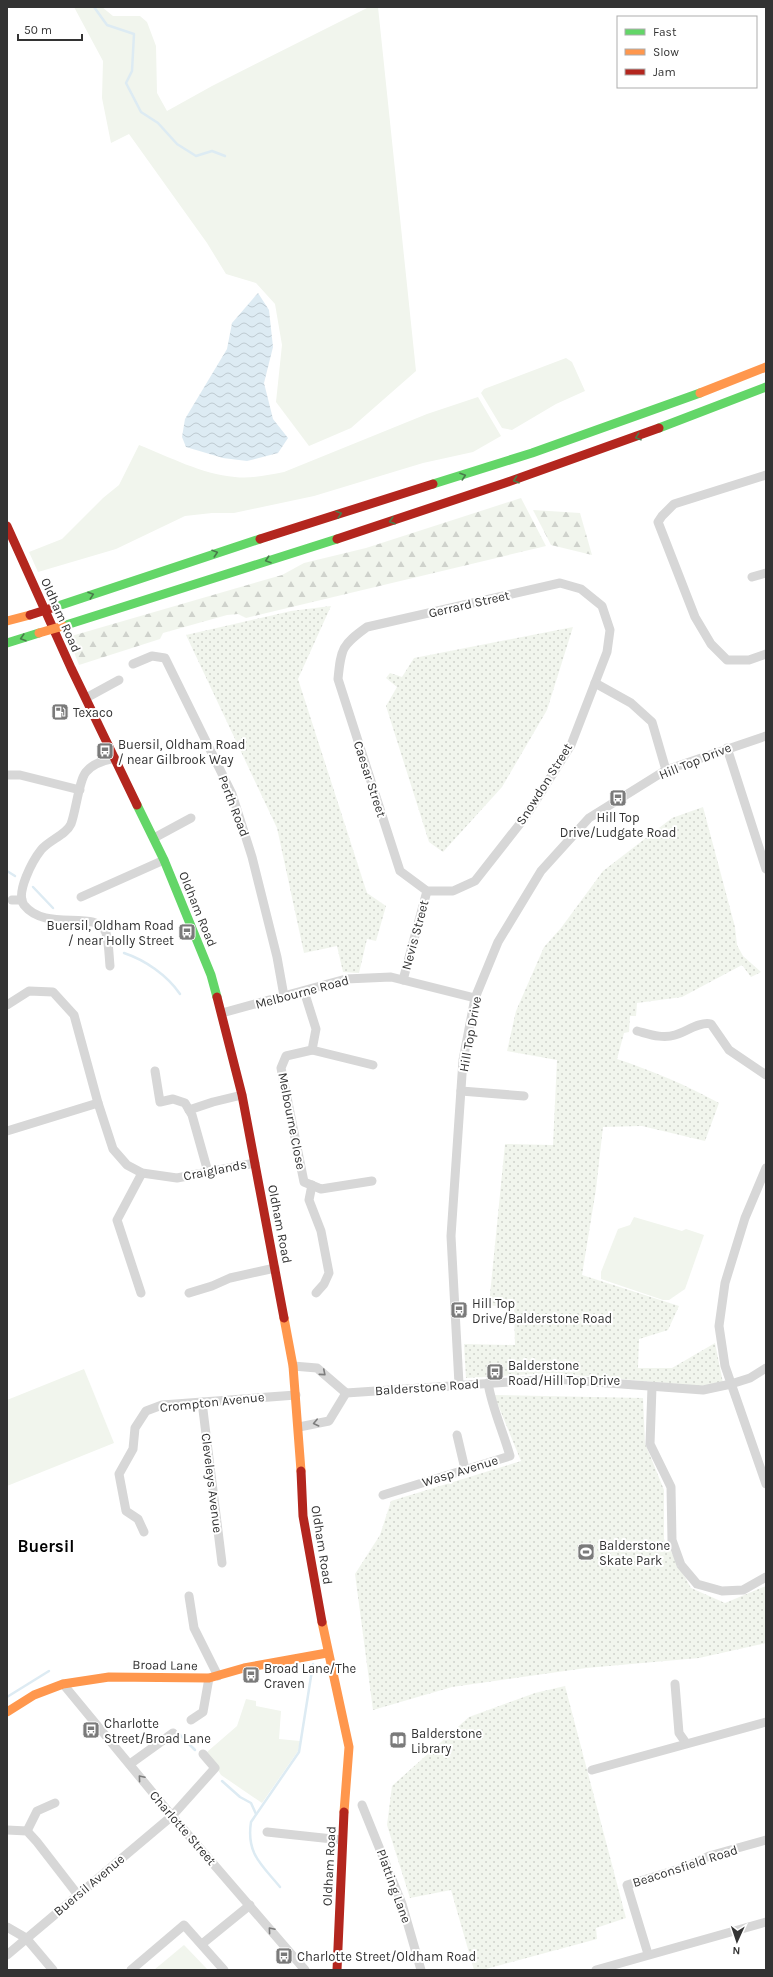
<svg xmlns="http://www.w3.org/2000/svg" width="773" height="1977" viewBox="0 0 773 1977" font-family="Karla,sans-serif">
  <defs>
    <pattern id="forest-firs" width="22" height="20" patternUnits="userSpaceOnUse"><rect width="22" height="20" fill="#f1f5ed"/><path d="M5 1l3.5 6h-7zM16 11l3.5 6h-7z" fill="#cfd2cc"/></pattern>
    <pattern id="park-dots" width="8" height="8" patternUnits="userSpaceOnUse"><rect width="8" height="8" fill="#f1f5ed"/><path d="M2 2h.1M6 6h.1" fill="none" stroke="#cfd2cc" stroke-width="1.8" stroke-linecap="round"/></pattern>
    <pattern id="water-waves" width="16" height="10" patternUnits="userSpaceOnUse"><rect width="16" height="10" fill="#ddebf3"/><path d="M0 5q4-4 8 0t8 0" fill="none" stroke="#becad1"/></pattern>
  </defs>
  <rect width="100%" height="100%" fill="#fff"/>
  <g fill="#f1f5ed">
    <polygon points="74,7 102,7 113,16 140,16 147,22 156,46 157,93 167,111 212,86 369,7 378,7 416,371 351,428 309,446 276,402 282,345 275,304 256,283 226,274 207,243 129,134 111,143 102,98 103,61"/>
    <polygon points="566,358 572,362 585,391 556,404 512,430 502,428 481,393 484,389"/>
    <path d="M478 397 501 436 473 452 423 463 314 496 234 513H212L185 516 116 549 38 572 29 552 62 539 103 498 119 485 139 445C170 457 201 474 235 477 251 479 268 475 284 472L427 414Z"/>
    <polygon points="634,1217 682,1231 686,1229 704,1235 685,1289 669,1300 663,1300 601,1279 601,1272 618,1229 630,1225"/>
    <polygon points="84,1369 114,1443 7,1486 7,1400"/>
    <polygon points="246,1699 256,1701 256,1706 281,1711 279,1739 300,1741 298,1751 262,1803 221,1775 207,1752 237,1726"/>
    <polygon points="184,1945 208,1970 154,1970"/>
  </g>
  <g fill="url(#forest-firs)">
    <polygon points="521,498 546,546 246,618 238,614 227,615 163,633 160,639 79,665 68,637 282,575 304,563 366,548"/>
    <polygon points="533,510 580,513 592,555 551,545"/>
  </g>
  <g fill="url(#park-dots)">
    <polygon points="331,606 298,679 367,893 386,906 376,941 367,939 359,973 343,972 337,946 304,953 277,828 186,635 291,611"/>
    <polygon points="573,627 547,710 502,787 443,852 429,842 386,706 397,687 386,678 390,673 402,677 414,658"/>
    <path d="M703 807 735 927 737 945 743 956 761 972 751 977 742 965 682 997 637 1003 636 1016H630L629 1032 624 1033 617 1059C653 1071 686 1085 719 1103L705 1141 642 1126 603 1127 596 1189 582 1275 679 1306 668 1330 639 1339 638 1368H672L715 1343 723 1383 700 1386 551 1373 466 1378 464 1344 515 1345 514 1309 489 1305 505 1144 553 1145 557 1060 507 1051 516 1011 544 947 561 928 603 871 672 818Z"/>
    <polygon points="494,1395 643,1398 645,1443 664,1490 664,1539 691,1588 725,1603 766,1586 766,1643 699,1658 586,1668 452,1687 373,1710 355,1574 380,1535 391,1501 521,1461"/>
    <polygon points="565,1686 626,1918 596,1928 597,1939 482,1970 474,1970 451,1890 410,1898 387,1825 392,1786 469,1717 535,1693"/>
  </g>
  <polygon fill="url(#water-waves)" points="258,293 269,310 273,347 264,383 273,419 288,438 278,453 247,461 223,458 186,447 182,437 185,419 227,349 232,323"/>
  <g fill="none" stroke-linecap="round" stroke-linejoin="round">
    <g stroke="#ddebf3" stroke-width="2.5">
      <polyline points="94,7 107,25 134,34 132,71 126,83 141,112 158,123 177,144 196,156 212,151 225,156"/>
      <polyline points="7,871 15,876"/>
      <polyline points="33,887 53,908"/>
      <path d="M124 953C145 960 167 975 180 994"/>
      <polyline points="7,1697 49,1671"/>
      <polyline points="178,1733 195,1750"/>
      <polyline points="222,1781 240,1797 251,1803 256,1814"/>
      <path d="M280 1887C262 1865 246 1854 251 1822L299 1752 313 1664"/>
    </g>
    <g stroke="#d7d7d7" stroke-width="9">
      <polyline points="766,475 674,504 662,516 658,522 695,617 711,644 727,660 749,660 766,654"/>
      <polyline points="752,577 766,573"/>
      <path d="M560 583 581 589 602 606 610 630 607 652 571 745 526 816 475 881 453 891H427L400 871 338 679C341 648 342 645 367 627Z"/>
      <polyline points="133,664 152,656 165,658 232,794 252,857 277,957 284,996"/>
      <polyline points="595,683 631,703 652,722 666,770"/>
      <polyline points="86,698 119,680"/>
      <polyline points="727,748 766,869"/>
      <polyline points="7,775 20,775 80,790"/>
      <polyline points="154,838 191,818"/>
      <polyline points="81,897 164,860"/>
      <polyline points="12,900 22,900"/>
      <path d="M110 966C109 956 109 943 106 933 97 908 46 933 24 905 15 893 33 860 41 850 49 840 66 835 71 824 76 811 79 780 86 772 93 763 105 760 115 758"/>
      <polyline points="403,980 427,891"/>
      <polyline points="304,991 316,1029 312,1050 286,1056 281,1068 304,1182 321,1189 372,1181"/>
      <polyline points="7,1005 29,991 53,992 74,1015 98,1103 113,1149 127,1165 142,1173 177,1178 255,1163"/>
      <polyline points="222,1013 346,979 391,977 475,998"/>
      <path d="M637 1031C649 1034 662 1039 675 1035 686 1032 700 1021 711 1024L729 1050 766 1075"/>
      <polyline points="312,1050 373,1065"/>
      <polyline points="155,1071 160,1102 173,1099 185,1103 192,1115 208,1172"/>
      <polyline points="461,1091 524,1096"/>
      <polyline points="189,1110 213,1102 242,1095"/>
      <polyline points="7,1131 98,1103"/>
      <polyline points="766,1168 745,1218 725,1283 719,1326 725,1366 766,1484"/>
      <polyline points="312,1185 309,1200 321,1231 329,1273 324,1284 316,1293"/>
      <polyline points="141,1293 117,1220 142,1173"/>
      <polyline points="189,1293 212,1286 230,1278 275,1268"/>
      <polyline points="293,1366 317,1368 346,1393"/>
      <polyline points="459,1384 451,1236 463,1060 475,998 498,942 541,871 589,818 666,770 766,736"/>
      <polyline points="652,1387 650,1444 671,1487 672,1540 681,1565 697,1584 722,1591 743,1590 766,1577"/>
      <polyline points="346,1393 554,1379 703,1390 731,1384 750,1378 766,1368"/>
      <polyline points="202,1402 222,1563"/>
      <polyline points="299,1427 329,1421 346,1393"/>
      <polyline points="457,1435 465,1469"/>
      <path d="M383 1495 510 1456C503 1431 492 1408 488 1383"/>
      <polyline points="144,1532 138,1519 126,1511 119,1474 133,1449 135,1428 146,1411 162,1405 296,1395"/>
      <polyline points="189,1596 194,1628 218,1676"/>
      <polyline points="63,1684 172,1816 305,1970"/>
      <polyline points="675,1684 679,1733 686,1743"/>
      <polyline points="191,1720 203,1712 209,1678"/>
      <polyline points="130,1764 173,1733"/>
      <polyline points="592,1770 766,1722"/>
      <polyline points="362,1805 402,1904 421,1970"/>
      <polyline points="7,1830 27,1831 37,1842 78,1895"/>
      <polyline points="27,1831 37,1811 55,1803"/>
      <polyline points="267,1832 342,1840"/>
      <polyline points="7,1927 26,1938 53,1970"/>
      <polyline points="202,1944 250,1905"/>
      <polyline points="648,1954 627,1885 686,1867 709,1856 766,1840"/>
      <polyline points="7,1955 172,1816 215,1768 203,1754"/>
      <polyline points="131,1970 184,1925 224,1970"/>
      <polyline points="596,1970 766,1922"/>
    </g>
    <g stroke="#63d668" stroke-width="9">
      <polyline points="659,428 766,387"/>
      <polyline points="433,484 532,453 700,393"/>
      <polyline points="55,607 260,539"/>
      <polyline points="63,626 337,539"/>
      <polyline points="7,643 39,633"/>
      <polyline points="137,805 164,860 211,975 217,997"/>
    </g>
    <g stroke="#ff974d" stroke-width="9">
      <polyline points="700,393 766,367"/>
      <polyline points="7,621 30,615"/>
      <polyline points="284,1318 293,1366 301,1471"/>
      <polyline points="322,1622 349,1747 344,1812"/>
      <polyline points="7,1712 34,1695 63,1684 109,1677 209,1678 244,1668 327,1653"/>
    </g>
    <g stroke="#b3261e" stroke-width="9">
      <polyline points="7,526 71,668 137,805"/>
      <polyline points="260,539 433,484"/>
      <polyline points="337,539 505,483 659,428"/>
      <polyline points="217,997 242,1095 284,1318"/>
      <polyline points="301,1471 303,1516 322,1622"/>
      <polyline points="337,1970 344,1812"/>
    </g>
    <polyline stroke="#ff974d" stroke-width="9" points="39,633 63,626"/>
    <polyline stroke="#b3261e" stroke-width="9" points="30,615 55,607"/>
  </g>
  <defs><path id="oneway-chevron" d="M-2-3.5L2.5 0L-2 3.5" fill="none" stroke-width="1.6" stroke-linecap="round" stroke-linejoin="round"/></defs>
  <g stroke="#497c4b">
    <use href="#oneway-chevron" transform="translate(638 437) rotate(161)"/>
    <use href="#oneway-chevron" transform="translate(463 476) rotate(-18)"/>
    <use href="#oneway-chevron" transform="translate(516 480) rotate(162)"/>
    <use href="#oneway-chevron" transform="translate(339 514) rotate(-17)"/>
    <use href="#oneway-chevron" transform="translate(392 521) rotate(162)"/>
    <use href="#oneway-chevron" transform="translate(215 553) rotate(-18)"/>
    <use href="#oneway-chevron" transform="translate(268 560) rotate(162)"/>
    <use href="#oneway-chevron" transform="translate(91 595) rotate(-19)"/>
    <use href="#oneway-chevron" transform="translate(23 638) rotate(163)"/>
  </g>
  <g stroke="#7d7d7d">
    <use href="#oneway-chevron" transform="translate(323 1373) rotate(40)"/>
    <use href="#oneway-chevron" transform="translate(316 1423) rotate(167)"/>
    <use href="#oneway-chevron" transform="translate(141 1778) rotate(-130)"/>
    <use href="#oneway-chevron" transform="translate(271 1930) rotate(-130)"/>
  </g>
  <defs>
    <g id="fuel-square" transform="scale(0.9)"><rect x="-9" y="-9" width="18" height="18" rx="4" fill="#7a7a7a" stroke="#fff"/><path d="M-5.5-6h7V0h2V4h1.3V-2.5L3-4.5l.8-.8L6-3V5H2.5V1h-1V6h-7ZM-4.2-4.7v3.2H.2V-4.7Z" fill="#fff"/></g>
    <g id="bus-square" transform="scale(0.9)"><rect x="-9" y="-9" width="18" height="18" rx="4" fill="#7a7a7a" stroke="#fff"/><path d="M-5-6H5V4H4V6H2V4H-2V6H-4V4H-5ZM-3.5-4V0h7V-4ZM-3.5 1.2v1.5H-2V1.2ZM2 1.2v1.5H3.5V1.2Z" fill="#fff"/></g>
    <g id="stadium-square" transform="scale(0.9)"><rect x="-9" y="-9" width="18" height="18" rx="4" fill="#7a7a7a" stroke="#fff"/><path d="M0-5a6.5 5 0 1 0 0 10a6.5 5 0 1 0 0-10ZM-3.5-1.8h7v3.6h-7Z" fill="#fff"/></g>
    <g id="library-square" transform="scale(0.9)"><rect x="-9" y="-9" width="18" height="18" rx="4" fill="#7a7a7a" stroke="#fff"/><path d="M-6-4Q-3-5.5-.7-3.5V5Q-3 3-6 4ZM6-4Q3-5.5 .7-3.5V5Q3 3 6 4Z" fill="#fff"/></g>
  </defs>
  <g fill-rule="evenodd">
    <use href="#fuel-square" x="60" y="712"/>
    <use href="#bus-square" x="105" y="751"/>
    <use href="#bus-square" x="618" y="798"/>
    <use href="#bus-square" x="187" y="932"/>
    <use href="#bus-square" x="459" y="1310"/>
    <use href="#bus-square" x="495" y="1372"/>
    <use href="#stadium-square" x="586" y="1552"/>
    <use href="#bus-square" x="251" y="1675"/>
    <use href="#bus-square" x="91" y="1730"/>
    <use href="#library-square" x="398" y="1740"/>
    <use href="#bus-square" x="284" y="1956"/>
  </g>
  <g text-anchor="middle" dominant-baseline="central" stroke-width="4" stroke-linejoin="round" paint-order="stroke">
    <g font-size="13" fill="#333" stroke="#fff">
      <text transform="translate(469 604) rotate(-13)">Gerrard Street</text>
      <text transform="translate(61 615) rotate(66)">Oldham Road</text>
      <text transform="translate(695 761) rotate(-22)">Hill Top Drive</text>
      <text transform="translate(370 779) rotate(72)">Caesar Street</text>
      <text transform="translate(544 784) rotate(-58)">Snowdon Street</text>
      <text transform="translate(234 806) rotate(69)">Perth Road</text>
      <text transform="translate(198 909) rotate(68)">Oldham Road</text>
      <text transform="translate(415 935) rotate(-75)">Nevis Street</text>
      <text transform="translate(302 992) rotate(-15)">Melbourne Road</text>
      <text transform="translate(470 1034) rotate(-80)">Hill Top Drive</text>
      <text transform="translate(292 1121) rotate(79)">Melbourne Close</text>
      <text transform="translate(215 1170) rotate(-11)">Craiglands</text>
      <text transform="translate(280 1224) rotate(79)">Oldham Road</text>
      <text transform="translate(427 1387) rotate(-4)">Balderstone Road</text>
      <text transform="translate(212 1402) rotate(-6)">Crompton Avenue</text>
      <text transform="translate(460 1471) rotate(-17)">Wasp Avenue</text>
      <text transform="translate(212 1483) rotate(83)">Cleveleys Avenue</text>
      <text transform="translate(322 1545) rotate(81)">Oldham Road</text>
      <text transform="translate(165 1665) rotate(1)">Broad Lane</text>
      <text transform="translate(183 1828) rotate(49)">Charlotte Street</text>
      <text transform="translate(329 1866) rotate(-87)">Oldham Road</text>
      <text transform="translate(685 1866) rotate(-18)">Beaconsfield Road</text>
      <text transform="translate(89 1885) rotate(-40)">Buersil Avenue</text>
      <text transform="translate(394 1886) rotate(70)">Platting Lane</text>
    </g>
    <g font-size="13" fill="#333" stroke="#fff" text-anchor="start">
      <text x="73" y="712">Texaco</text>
      <text x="118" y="744">Buersil, Oldham Road<tspan x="118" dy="15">/ near Gilbrook Way</tspan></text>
      <text x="618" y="817" text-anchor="middle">Hill Top<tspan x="618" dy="15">Drive/Ludgate Road</tspan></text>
      <text x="174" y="925" text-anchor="end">Buersil, Oldham Road<tspan x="174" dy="15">/ near Holly Street</tspan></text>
      <text x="472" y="1303">Hill Top<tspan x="472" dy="15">Drive/Balderstone Road</tspan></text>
      <text x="508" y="1365">Balderstone<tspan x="508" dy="15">Road/Hill Top Drive</tspan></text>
      <text x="599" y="1545">Balderstone<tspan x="599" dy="15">Skate Park</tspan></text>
      <text x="264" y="1668">Broad Lane/The<tspan x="264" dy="15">Craven</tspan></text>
      <text x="104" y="1723">Charlotte<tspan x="104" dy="15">Street/Broad Lane</tspan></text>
      <text x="411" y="1733">Balderstone<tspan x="411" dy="15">Library</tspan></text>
      <text x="297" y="1956">Charlotte Street/Oldham Road</text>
    </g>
    <g font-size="17" font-weight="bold" fill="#000" stroke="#fff">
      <text x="46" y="1546">Buersil</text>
    </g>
  </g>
  <rect width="773" height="1977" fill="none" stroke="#333333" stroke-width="16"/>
  <rect x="617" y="16" width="140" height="72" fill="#ffffff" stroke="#adadad"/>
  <rect x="625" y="29" width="20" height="6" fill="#63d668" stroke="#adadad"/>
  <text x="653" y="36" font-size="12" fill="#333333">Fast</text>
  <rect x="625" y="49" width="20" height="6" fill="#ff974d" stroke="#adadad"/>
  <text x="653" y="56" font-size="12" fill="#333333">Slow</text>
  <rect x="625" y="69" width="20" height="6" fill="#b3261e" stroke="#adadad"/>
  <text x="653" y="76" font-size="12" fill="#333333">Jam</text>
  <g transform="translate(737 1941) rotate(183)" stroke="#ffffff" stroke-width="3" paint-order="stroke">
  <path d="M0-3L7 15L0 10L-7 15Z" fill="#333333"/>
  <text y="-6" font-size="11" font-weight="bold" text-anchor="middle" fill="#333333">N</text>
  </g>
  <path d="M18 34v6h64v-6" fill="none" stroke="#333333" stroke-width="2"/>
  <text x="24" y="34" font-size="12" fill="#333333" stroke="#ffffff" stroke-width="3" paint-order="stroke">50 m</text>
</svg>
